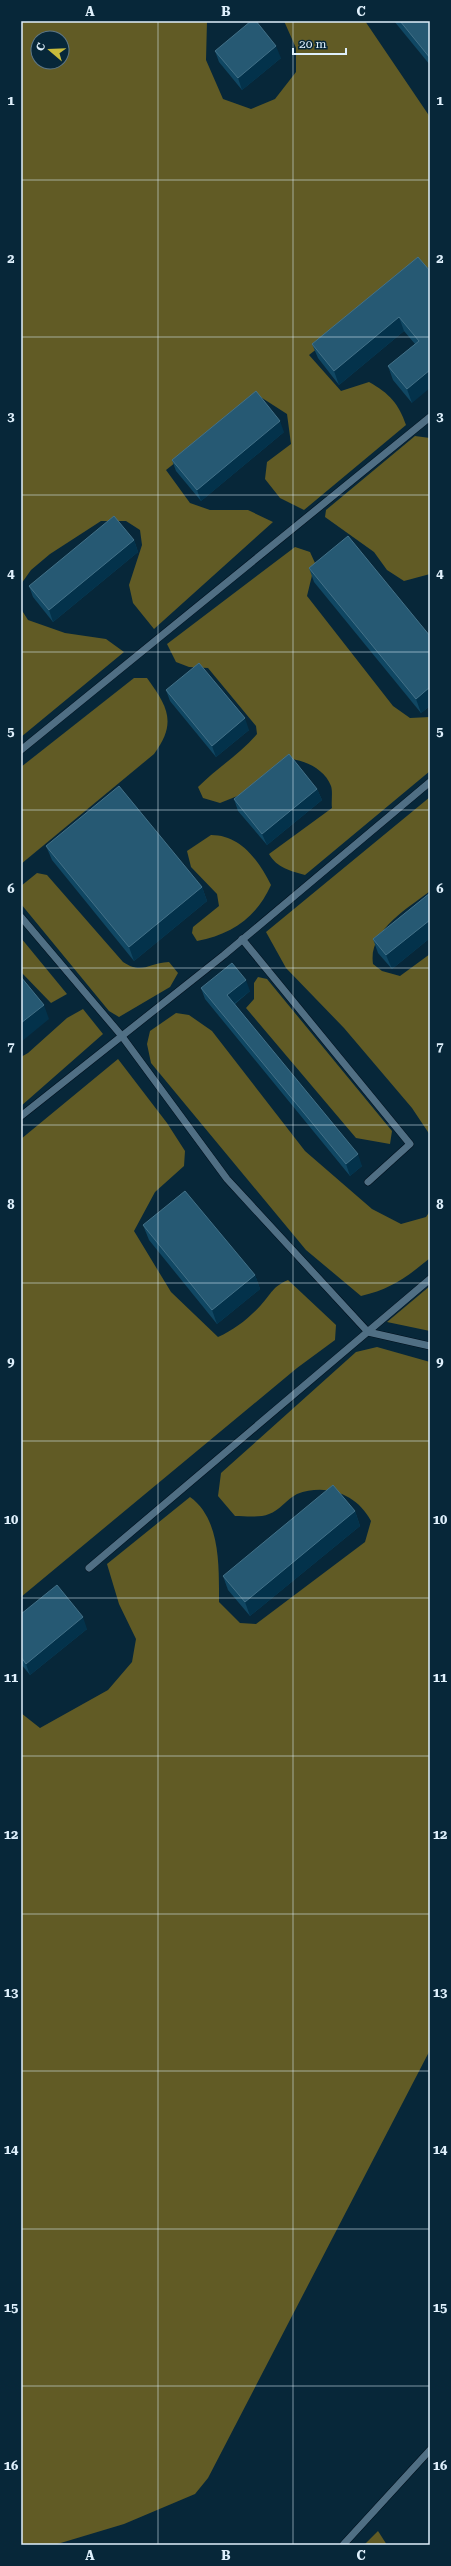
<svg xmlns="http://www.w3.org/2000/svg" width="451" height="2566" viewBox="0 0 451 2566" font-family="'Roboto Serif',serif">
  <rect width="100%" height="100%" fill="#072739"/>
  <g fill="#615b25" fill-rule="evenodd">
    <path d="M21 21H207L206 60 223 99 251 109 275 99 296 72V48L284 21H365L430 117V266L360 315 309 355 341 391 369 382C389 393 399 404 406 425L304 510 280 498 265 479 267 462 291 444 287 414 259 396 166 470 190 503 210 510H248L273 522 154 629 133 603 129 585 142 545 140 530 126 521H101L50 554 31 570 21 584ZM38 38H62V62H38Z"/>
    <polygon points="415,436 430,438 430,574 404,581 387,570 374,552 325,517 326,510"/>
    <path d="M295 547 310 552 315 563 307 596 393 706 410 718 430 717V771L305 875C291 871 277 868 269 854L332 808C331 802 333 792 331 786 325 770 307 761 291 759L240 795 220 803 203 798 198 787C217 768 240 754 257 734L256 726 208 668 189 667 176 662 167 644Z"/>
    <polygon points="21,609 28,620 65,633 106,639 124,652 21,737"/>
    <path d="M134 678H147C168 707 177 723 154 754L21 864V767Z"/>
    <path d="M430 797V891C407 909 368 931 373 964L382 971 400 976 430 954V1135L412 1108 344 1028 286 968 266 932Z"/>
    <path d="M211 835C241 835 259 861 271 885 256 918 232 934 197 941L192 933 193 927 219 906 217 894 191 867 187 851Z"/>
    <path d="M37 873 47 875 123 962C143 975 147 963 169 962L178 973 170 987 119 1017 109 1011 21 904V886Z"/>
    <polygon points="21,938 67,994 51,1003 21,972"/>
    <polygon points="258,977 267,979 392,1131 390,1144 356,1138 246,1008 254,999 254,983"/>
    <polygon points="83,1009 103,1034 21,1106 21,1057 28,1053 67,1018"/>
    <path d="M176 1013 189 1015 212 1031 305 1151 372 1209 401 1224 426 1217 430 1211V1258C407 1277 391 1289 361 1296L306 1250 151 1063 147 1044 150 1031Z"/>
    <path d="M118 1059 167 1123 185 1151 184 1166 155 1192 134 1231 171 1292 218 1337C235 1329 248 1319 261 1305 272 1293 272 1287 288 1280L336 1325 335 1340 297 1368 21 1597V1139Z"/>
    <polygon points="430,1286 430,1331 387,1322"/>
    <path d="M377 1347 430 1362V2050L208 2478 195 2494 124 2524 54 2545H21V1713L40 1728 108 1690 132 1662 136 1639 119 1604 107 1564 190 1497C221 1519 219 1568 219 1602L240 1623 256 1624 365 1542 371 1521C357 1494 326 1483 297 1494 287 1499 279 1511 269 1514 260 1518 245 1516 235 1516L218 1496 221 1473 356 1352Z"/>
    <polygon points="378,2531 387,2545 364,2545"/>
  </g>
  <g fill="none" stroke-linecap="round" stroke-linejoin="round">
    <g stroke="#000f1c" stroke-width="8">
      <g id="lane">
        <polyline points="21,750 430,417"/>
        <polyline points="21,917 121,1035 227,1179 368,1332 430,1346"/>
        <polyline points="242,939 410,1144 368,1182"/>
        <polyline points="21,1116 224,955 430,782"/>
        <polyline points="89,1568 430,1279"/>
        <polyline points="343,2545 430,2450"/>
      </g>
    </g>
    <use href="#lane" stroke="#506f84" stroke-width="7"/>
  </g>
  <g fill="#104763">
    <polygon points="394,21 430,21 430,65"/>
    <polygon points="215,51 281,58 242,90 219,62"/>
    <polygon points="430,271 412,403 393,380 388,366 415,344 404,331 339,385 318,358 312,344"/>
    <polygon points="284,432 201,501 176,471 172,460"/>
    <polygon points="134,540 138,552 53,622 33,597 29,586"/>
    <polygon points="309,568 430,636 430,706 421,713 314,582"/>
    <polygon points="166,690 249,730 216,757 170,701"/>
    <polygon points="317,789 322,800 267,845 238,811 234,799"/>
    <polygon points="46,846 202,887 207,901 134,961 52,860"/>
    <polygon points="430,893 430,938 392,969 378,953 373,939"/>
    <polygon points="201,988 250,991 235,1004 362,1166 350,1176 205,999"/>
    <polygon points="143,1225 255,1275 260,1289 217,1324 149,1240"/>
    <polygon points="355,1511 360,1526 250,1616 228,1590 223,1576"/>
    <polygon points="21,1614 87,1629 30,1675 21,1664"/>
  </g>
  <g fill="#03324b">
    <polygon points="276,46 281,58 242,90 238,78"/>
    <polygon points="399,317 404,331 339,385 334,371"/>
    <polygon points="430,370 430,388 412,403 407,389"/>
    <polygon points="280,421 284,432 201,501 197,490"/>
    <polygon points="134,540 138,552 53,622 49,610"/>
    <polygon points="430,687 430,706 421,713 416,699"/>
    <polygon points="245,718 249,730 216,757 212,746"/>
    <polygon points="317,789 322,800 267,845 262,834"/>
    <polygon points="202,887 207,901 134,961 129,947"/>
    <polygon points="430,920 430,938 392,969 386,955"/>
    <polygon points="246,980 250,991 231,1006 227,995"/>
    <polygon points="44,1005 49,1019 21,1042 21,1023"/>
    <polygon points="358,1154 362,1166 350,1176 346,1164"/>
    <polygon points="255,1275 260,1289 217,1324 212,1310"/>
    <polygon points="355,1511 360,1526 250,1616 245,1602"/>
    <polygon points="83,1617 87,1629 30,1675 26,1664"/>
  </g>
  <g fill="#265973" stroke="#437188">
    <polygon points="251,21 256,21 276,46 238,78 215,51"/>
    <polygon points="400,21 430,21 430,58"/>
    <polygon points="418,257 430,271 430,370 407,389 388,366 419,341 399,317 334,371 312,344"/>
    <polygon points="256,391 280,421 197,490 172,460"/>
    <polygon points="114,516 134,540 49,610 29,586"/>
    <polygon points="348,536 430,636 430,687 416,699 309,568"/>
    <polygon points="199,663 245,718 212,746 166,690"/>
    <polygon points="289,754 317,789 262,834 234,799"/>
    <polygon points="119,786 202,887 129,947 46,846"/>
    <polygon points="430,893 430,920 386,955 373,939"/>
    <polygon points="232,963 246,980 227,995 358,1154 346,1164 201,988"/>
    <polygon points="21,977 44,1005 21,1023"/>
    <polygon points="185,1191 255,1275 212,1310 143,1225"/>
    <polygon points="333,1485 355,1511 245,1602 223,1576"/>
    <polygon points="57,1585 83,1617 26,1664 21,1657 21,1614"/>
  </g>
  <path fill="none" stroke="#dff0fc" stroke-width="1" stroke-opacity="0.55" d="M158 21V2545M293 21V2545M21 180H430M21 337H430M21 495H430M21 652H430M21 810H430M21 968H430M21 1125H430M21 1283H430M21 1441H430M21 1598H430M21 1756H430M21 1914H430M21 2071H430M21 2229H430M21 2386H430"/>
  <rect width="451" height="2566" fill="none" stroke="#072739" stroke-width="44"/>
  <g transform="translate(50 50) rotate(289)"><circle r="19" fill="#072739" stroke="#5d7787"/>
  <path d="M0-3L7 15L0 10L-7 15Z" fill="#c8bb3b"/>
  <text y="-6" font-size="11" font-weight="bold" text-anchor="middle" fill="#dff0fc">С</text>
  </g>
  <path d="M293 48v6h53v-6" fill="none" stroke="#dff0fc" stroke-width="2"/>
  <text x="299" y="48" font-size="12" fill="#dff0fc" stroke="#072739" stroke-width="3" paint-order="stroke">20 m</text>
  <rect x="22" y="22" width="407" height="2522" fill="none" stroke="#dff0fc" stroke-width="1.5"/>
  <g font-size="13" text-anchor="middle" font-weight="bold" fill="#dff0fc">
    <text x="90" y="16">A</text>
    <text x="226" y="16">B</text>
    <text x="361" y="16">C</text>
    <text x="11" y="105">1</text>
    <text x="440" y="105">1</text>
    <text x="11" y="263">2</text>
    <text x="440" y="263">2</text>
    <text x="11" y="421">3</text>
    <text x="440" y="421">3</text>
    <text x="11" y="578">4</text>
    <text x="440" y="578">4</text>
    <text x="11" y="736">5</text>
    <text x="440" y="736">5</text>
    <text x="11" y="893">6</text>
    <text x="440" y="893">6</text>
    <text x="11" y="1051">7</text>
    <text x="440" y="1051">7</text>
    <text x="11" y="1209">8</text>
    <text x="440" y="1209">8</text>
    <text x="11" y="1366">9</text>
    <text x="440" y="1366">9</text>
    <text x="11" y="1524">10</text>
    <text x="440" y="1524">10</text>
    <text x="11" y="1682">11</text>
    <text x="440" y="1682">11</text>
    <text x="11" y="1839">12</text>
    <text x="440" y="1839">12</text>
    <text x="11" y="1997">13</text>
    <text x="440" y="1997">13</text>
    <text x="11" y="2154">14</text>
    <text x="440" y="2154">14</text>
    <text x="11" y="2312">15</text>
    <text x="440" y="2312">15</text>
    <text x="11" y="2470">16</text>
    <text x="440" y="2470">16</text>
    <text x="90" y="2560">A</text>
    <text x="226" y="2560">B</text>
    <text x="361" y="2560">C</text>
  </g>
</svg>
